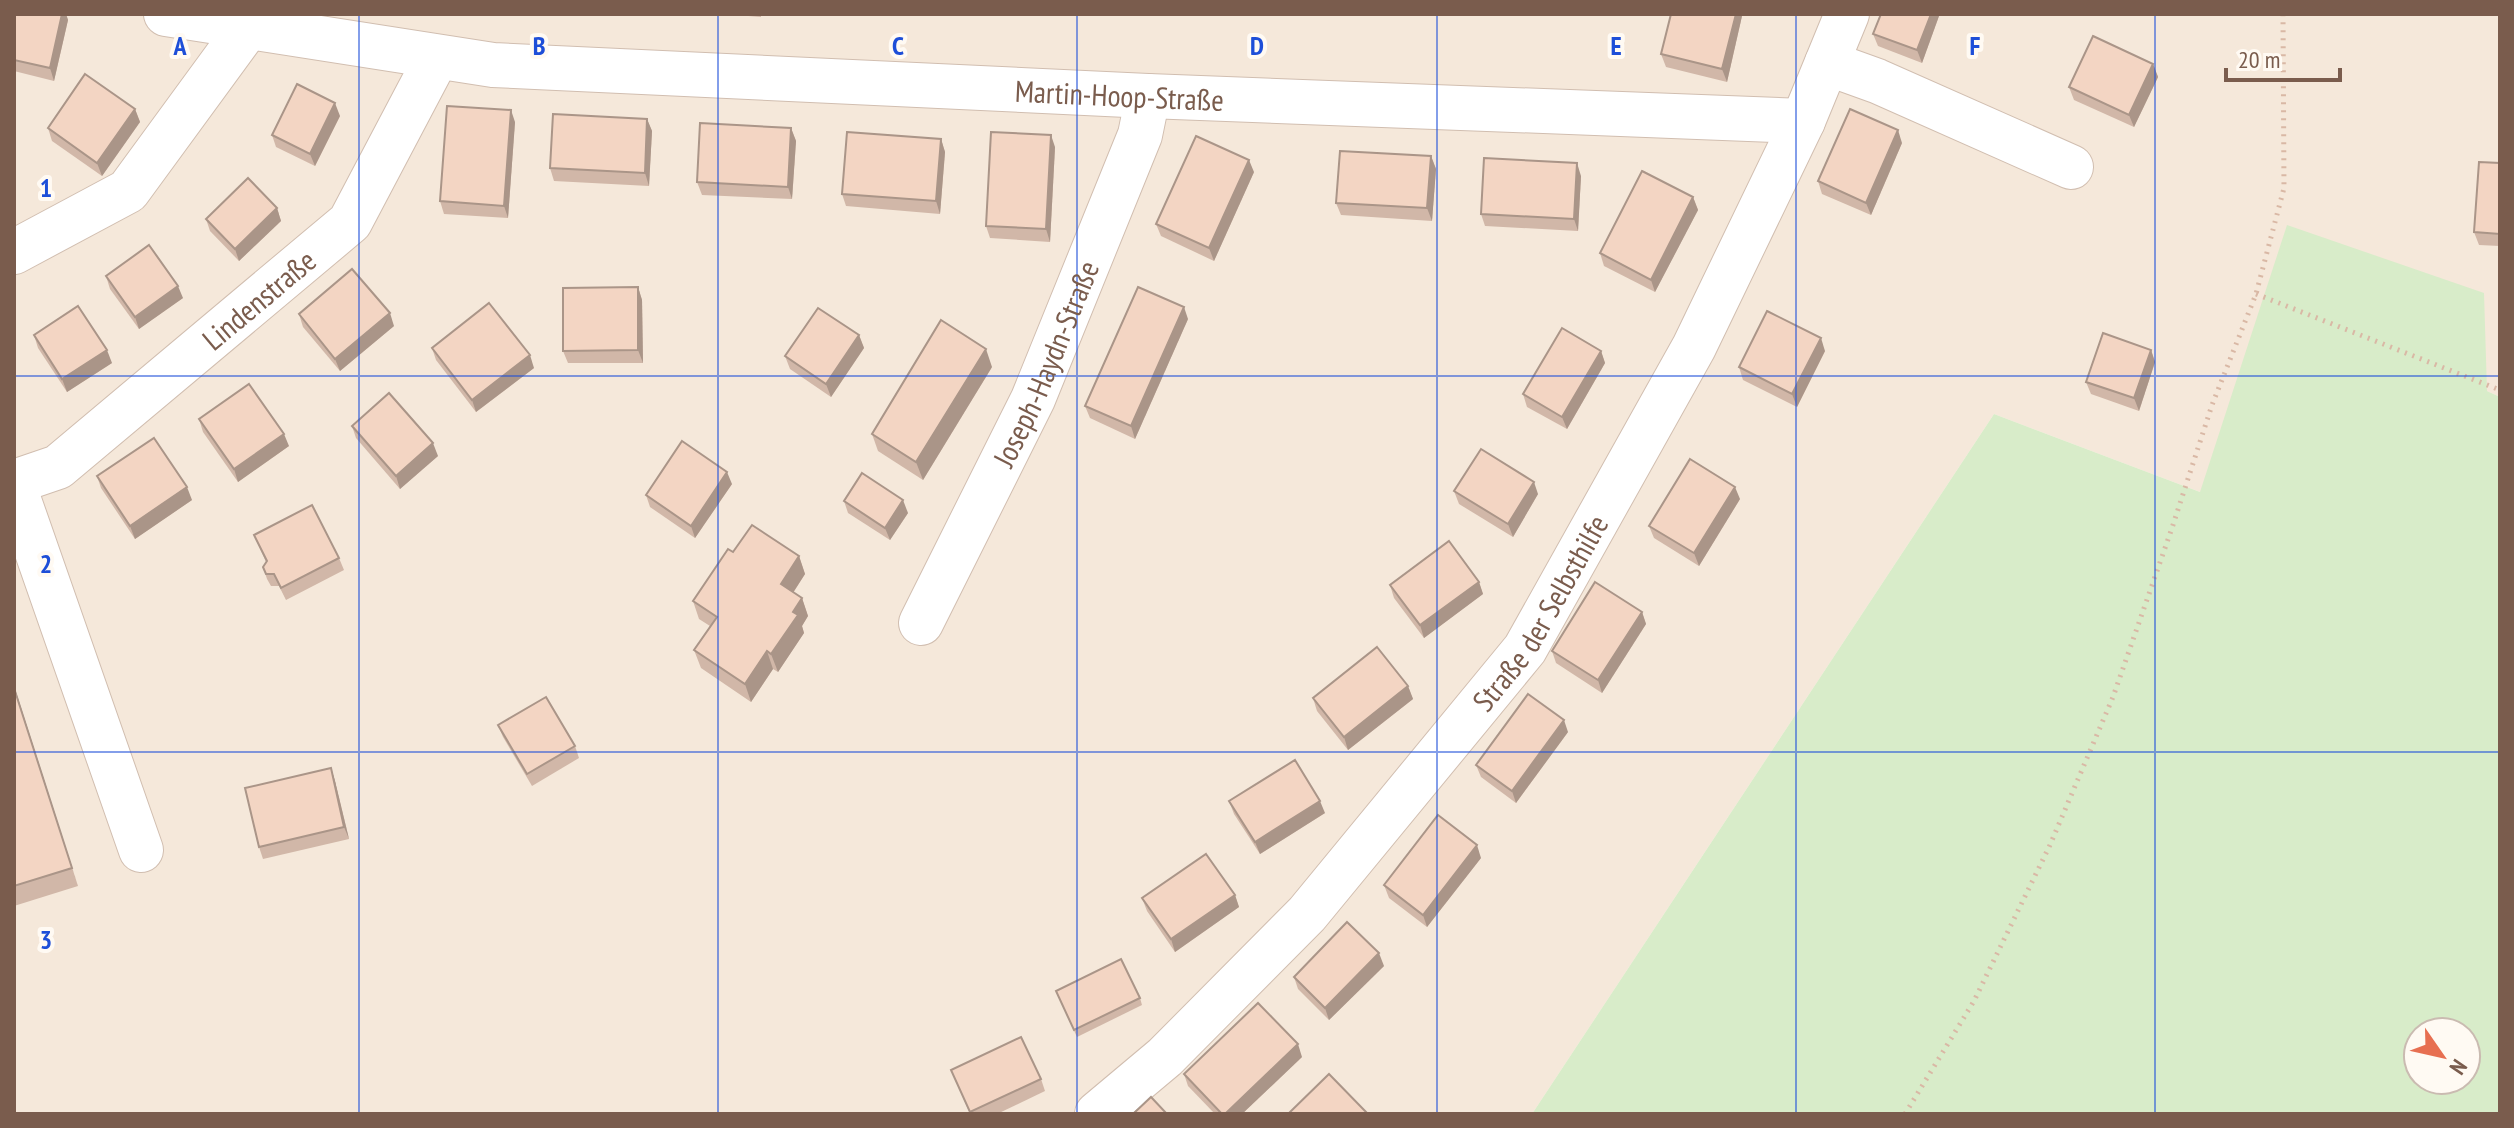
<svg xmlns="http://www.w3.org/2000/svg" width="2514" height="1128" viewBox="0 0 2514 1128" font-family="'PT Sans Narrow',sans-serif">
  <rect width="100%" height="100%" fill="#fdf6ec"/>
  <polygon fill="#f5e8da" points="14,14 2500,14 2500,397 2487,391 2200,492 1994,414 1532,1114 14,1114"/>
  <path fill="#d8ecc9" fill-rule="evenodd" d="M2287 225 2484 293 2487 391 2500 397V1114H1532L1994 414 2200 492ZM2418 1032H2466V1080H2418Z"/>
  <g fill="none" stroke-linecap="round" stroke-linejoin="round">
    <g stroke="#d1beb0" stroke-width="46">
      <g id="minor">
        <path id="s1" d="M166 14 493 65 1148 96 1803 121"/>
        <polyline points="1827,63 1877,81 2071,167"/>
        <polyline points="14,252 128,191 248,27"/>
        <path id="s2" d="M14 482 58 467 350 222 437 57"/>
        <polyline points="14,486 141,850"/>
        <path id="s3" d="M921 623 1033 399 1140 135 1148 96"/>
        <path id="s4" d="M1097 1114 1165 1057 1307 914 1525 649 1694 347 1803 121 1847 14"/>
      </g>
    </g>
    <g stroke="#d9b8a5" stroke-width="5" stroke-dasharray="2 6" stroke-linecap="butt">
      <polyline points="2256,294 2500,390"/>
      <polyline points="1905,1114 1974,1001 2050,845 2113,697 2172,528 2212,405 2256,294 2284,188 2283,14"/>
    </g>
    <use href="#minor" stroke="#fff" stroke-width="44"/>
  </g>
  <g fill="#d1b7a8">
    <polygon points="14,14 66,14 68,20 54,81 14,71"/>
    <polygon points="723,14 761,14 761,17"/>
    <polygon points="1881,14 1938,14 1939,16 1922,63 1878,46 1873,34"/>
    <polygon points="1742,16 1727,82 1666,67 1661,54"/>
    <polygon points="2153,64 2158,77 2134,127 2074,100 2069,87"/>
    <polygon points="135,109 140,122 102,176 52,141 48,128"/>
    <polygon points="340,116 315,166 276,147 272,135"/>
    <polygon points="647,119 652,131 649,186 554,181 550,168"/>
    <polygon points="515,122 508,218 444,214 440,201"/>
    <polygon points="791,128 796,141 792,199 702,195 697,182"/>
    <polygon points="941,139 945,152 940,214 846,206 842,194"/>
    <polygon points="1902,143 1871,215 1822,194 1818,181"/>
    <polygon points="1055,147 1050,242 990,238 986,226"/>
    <polygon points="1431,156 1436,169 1432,221 1341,215 1336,203"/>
    <polygon points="2500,163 2500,246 2479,245 2474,232"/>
    <polygon points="1254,172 1214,261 1161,236 1156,224"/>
    <polygon points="1581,176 1578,231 1485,226 1481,214"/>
    <polygon points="1693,197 1698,210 1655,292 1604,266 1600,253"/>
    <polygon points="277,208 281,221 239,261 210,231 206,219"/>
    <polygon points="106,276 183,298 139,329 110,289"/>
    <polygon points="638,287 642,300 643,363 568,363 563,351"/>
    <polygon points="299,314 394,326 340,371 303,327"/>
    <polygon points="1188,319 1135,439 1090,418 1085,406"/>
    <polygon points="34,335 112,363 67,392 38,348"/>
    <polygon points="859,335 864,348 831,397 790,369 785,356"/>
    <polygon points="432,348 534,368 476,412 436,360"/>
    <polygon points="2151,350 2155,362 2139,411 2091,394 2086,382"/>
    <polygon points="1601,351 1605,363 1567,429 1527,407 1523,394"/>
    <polygon points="1825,351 1797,407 1743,380 1739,367"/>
    <polygon points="992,367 923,480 878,451 872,434"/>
    <polygon points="199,419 289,446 238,482 203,432"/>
    <polygon points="352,426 438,456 400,489 356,438"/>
    <polygon points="97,476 192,500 135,539 101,488"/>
    <polygon points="732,484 695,538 650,507 646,495"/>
    <polygon points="1454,491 1538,494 1513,537 1459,504"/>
    <polygon points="1740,499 1699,566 1654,538 1649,526"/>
    <polygon points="844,501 908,513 890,540 848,513"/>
    <polygon points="254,535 339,558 344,570 286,600 279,586 271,586 267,579 263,567 266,562"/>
    <polygon points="733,552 799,556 805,574 793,593 802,598 808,616 802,626 804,633 778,672 773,669 751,702 701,668 694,650 710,626 699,619 693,601"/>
    <polygon points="1479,582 1483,594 1424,638 1394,598 1390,585"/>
    <polygon points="1642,612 1646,624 1602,693 1556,663 1552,651"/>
    <polygon points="14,686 78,886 14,906"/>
    <polygon points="1408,686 1413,699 1348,750 1317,711 1313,698"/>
    <polygon points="498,725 575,746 579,758 532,786 503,737"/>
    <polygon points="1568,732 1516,803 1481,777 1476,765"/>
    <polygon points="331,768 335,781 349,839 263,859 259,847"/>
    <polygon points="1229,801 1325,813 1260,854 1234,814"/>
    <polygon points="1481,858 1427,927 1389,898 1384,885"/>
    <polygon points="1235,895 1239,907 1175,952 1147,911 1142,898"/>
    <polygon points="1384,966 1329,1020 1298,989 1294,977"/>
    <polygon points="1056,991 1140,998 1142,1005 1077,1037"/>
    <polygon points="1302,1057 1242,1114 1215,1114 1188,1086 1184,1074"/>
    <polygon points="951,1070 1041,1079 1045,1091 997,1114 970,1114"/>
  </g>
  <g fill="#aa9588">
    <polygon points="62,14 66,14 68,20 54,81 50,68"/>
    <polygon points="1736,14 1742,14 1742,16 1727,82 1722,69"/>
    <polygon points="1931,14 1938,14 1939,16 1922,63 1917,50"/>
    <polygon points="2153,64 2158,77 2134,127 2129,115"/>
    <polygon points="335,103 340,116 315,166 310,154"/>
    <polygon points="135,109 140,122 102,176 97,163"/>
    <polygon points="511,110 515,122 508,218 504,206"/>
    <polygon points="647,119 652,131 649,186 645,173"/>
    <polygon points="791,128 796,141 792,199 788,187"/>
    <polygon points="1898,130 1902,143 1871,215 1866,203"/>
    <polygon points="1051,135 1055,147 1050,242 1046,229"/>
    <polygon points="941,139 945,152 940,214 936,201"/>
    <polygon points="1431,156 1436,169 1432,221 1427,208"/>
    <polygon points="1249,160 1254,172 1214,261 1209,248"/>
    <polygon points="1577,163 1581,176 1578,231 1574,219"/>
    <polygon points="1693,197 1698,210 1655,292 1651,280"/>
    <polygon points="277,208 281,221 239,261 235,249"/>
    <polygon points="178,286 183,298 139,329 135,317"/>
    <polygon points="638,287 642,300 643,363 638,350"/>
    <polygon points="1184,307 1188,319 1135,439 1131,426"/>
    <polygon points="390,313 394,326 340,371 335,359"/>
    <polygon points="859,335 864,348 831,397 826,384"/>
    <polygon points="1821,338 1825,351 1797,407 1792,394"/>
    <polygon points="986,349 992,367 923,480 916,462"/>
    <polygon points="107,350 112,363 67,392 62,379"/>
    <polygon points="2151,350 2155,362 2139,411 2134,398"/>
    <polygon points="1601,351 1605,363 1567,429 1562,417"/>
    <polygon points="530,355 534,368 476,412 472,400"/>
    <polygon points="284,434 289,446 238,482 234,469"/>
    <polygon points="433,443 438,456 400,489 396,476"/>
    <polygon points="727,472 732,484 695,538 691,526"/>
    <polygon points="1534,482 1538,494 1513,537 1508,524"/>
    <polygon points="187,487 192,500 135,539 130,526"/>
    <polygon points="1735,487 1740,499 1699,566 1694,553"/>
    <polygon points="903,500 908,513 890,540 885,528"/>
    <polygon points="799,556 805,574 787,602 781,584"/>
    <polygon points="1479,582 1483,594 1424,638 1420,625"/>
    <polygon points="802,598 808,616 802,626 804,633 778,672 771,654 793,612"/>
    <polygon points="1642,612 1646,624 1602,693 1598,680"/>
    <polygon points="767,651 773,669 751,702 745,684"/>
    <polygon points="14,686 78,886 14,688"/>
    <polygon points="1408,686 1413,699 1348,750 1344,737"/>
    <polygon points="1564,720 1568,732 1516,803 1512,791"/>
    <polygon points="331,768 335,781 349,839 344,827"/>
    <polygon points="1320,801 1325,813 1260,854 1255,842"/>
    <polygon points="1477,845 1481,858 1427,927 1423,915"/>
    <polygon points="1235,895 1239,907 1175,952 1171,939"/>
    <polygon points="1379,953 1384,966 1329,1020 1325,1008"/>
    <polygon points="1298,1044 1302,1057 1242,1114 1225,1114"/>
  </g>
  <g fill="#f3d5c3" stroke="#aa9588" stroke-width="2">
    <polygon points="14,14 62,14 50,68 14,60"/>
    <polygon points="1671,14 1736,14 1722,69 1661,54"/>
    <polygon points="1881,14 1931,14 1917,50 1873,34"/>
    <polygon points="2093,36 2153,64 2129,115 2069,87"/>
    <polygon points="85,74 135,109 97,163 48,128"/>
    <polygon points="297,84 335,103 310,154 272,135"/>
    <polygon points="447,106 511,110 504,206 440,201"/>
    <polygon points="1850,109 1898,130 1866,203 1818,181"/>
    <polygon points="553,114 647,119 645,173 550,168"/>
    <polygon points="700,123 791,128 788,187 697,182"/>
    <polygon points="847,132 941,139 936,201 842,194"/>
    <polygon points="991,132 1051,135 1046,229 986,226"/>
    <polygon points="1196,136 1249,160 1209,248 1156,224"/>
    <polygon points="1340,151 1431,156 1427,208 1336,203"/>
    <polygon points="1484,158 1577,163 1574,219 1481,214"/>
    <polygon points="2479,162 2500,163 2500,234 2474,232"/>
    <polygon points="1642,171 1693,197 1651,280 1600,253"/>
    <polygon points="248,178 277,208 235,249 206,219"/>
    <polygon points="149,245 178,286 135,317 106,276"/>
    <polygon points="352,269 390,313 335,359 299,314"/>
    <polygon points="638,287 638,350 563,351 563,288"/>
    <polygon points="1138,287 1184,307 1131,426 1085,406"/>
    <polygon points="489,303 530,355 472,400 432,348"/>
    <polygon points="78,306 107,350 62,379 34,335"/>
    <polygon points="818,308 859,335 826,384 785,356"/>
    <polygon points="1767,311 1821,338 1792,394 1739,367"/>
    <polygon points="941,320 986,349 916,462 872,434"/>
    <polygon points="1562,328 1601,351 1562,417 1523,394"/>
    <polygon points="2103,333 2151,350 2134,398 2086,382"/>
    <polygon points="249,384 284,434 234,469 199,419"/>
    <polygon points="389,393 433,443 396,476 352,426"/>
    <polygon points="154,438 187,487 130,526 97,476"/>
    <polygon points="682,441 727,472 691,526 646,495"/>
    <polygon points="1481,449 1534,482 1508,524 1454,491"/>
    <polygon points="1690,459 1735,487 1694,553 1649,526"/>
    <polygon points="862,473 903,500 885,528 844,501"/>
    <polygon points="312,505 339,558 281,588 274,574 266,574 263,567 267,561 254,535"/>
    <polygon points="752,525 799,556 781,584 802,598 793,612 798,615 771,654 767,651 745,684 694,650 717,617 693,601 728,549 733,552"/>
    <polygon points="1449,541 1479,582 1420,625 1390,585"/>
    <polygon points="1595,582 1642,612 1598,680 1552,651"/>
    <polygon points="1377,647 1408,686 1344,737 1313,698"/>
    <polygon points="14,688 72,868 14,886"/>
    <polygon points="1528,694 1564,720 1512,791 1476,765"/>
    <polygon points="546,697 575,746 527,774 498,725"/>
    <polygon points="1295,760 1320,801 1255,842 1229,801"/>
    <polygon points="331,768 344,827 259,847 245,788"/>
    <polygon points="1438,815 1477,845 1423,915 1384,885"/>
    <polygon points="1206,854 1235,895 1171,939 1142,898"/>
    <polygon points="1347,922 1379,953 1325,1008 1294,977"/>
    <polygon points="1121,959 1140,998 1074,1030 1056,991"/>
    <polygon points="1258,1003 1298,1044 1225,1114 1222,1114 1184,1074"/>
    <polygon points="1021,1037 1041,1079 970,1112 951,1070"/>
    <polygon points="1329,1074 1368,1114 1288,1114"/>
    <polygon points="1151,1097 1167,1114 1133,1114"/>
  </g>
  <path fill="none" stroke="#1d4ed8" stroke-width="2" stroke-opacity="0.55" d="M359 14V1114M718 14V1114M1077 14V1114M1437 14V1114M1796 14V1114M2155 14V1114M14 376H2500M14 752H2500"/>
  <g text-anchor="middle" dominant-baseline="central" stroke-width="8" stroke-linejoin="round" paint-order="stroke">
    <g font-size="30" fill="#7a5c4d" stroke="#fffaf3">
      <text stroke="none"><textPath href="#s1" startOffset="958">Martin-Hoop-Straße</textPath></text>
      <text stroke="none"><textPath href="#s2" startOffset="308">Lindenstraße</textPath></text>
      <text stroke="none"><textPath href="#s3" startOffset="288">Joseph-Haydn-Straße</textPath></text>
      <text stroke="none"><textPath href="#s4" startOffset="672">Straße der Selbsthilfe</textPath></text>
    </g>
  </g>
  <g font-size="26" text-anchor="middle" font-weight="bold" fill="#1d4ed8" stroke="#fffaf3" stroke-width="8" stroke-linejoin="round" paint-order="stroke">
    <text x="180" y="55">A</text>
    <text x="539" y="55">B</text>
    <text x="898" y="55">C</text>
    <text x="1257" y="55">D</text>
    <text x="1616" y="55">E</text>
    <text x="1975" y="55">F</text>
    <text x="46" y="197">1</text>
    <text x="46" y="573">2</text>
    <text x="46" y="949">3</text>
  </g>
  <rect width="2514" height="1128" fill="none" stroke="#7a5c4d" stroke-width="32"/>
  <g transform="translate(2442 1056) rotate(124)"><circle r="38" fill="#fffaf3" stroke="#cabbb1" stroke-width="2"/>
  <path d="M0-6L14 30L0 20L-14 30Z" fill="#e76f51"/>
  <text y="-12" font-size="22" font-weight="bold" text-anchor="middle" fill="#7a5c4d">N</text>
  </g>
  <path d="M2226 68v12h114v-12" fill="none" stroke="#7a5c4d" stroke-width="4"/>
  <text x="2238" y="68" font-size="24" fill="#7a5c4d" stroke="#fffaf3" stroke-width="6" paint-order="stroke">20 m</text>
</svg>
